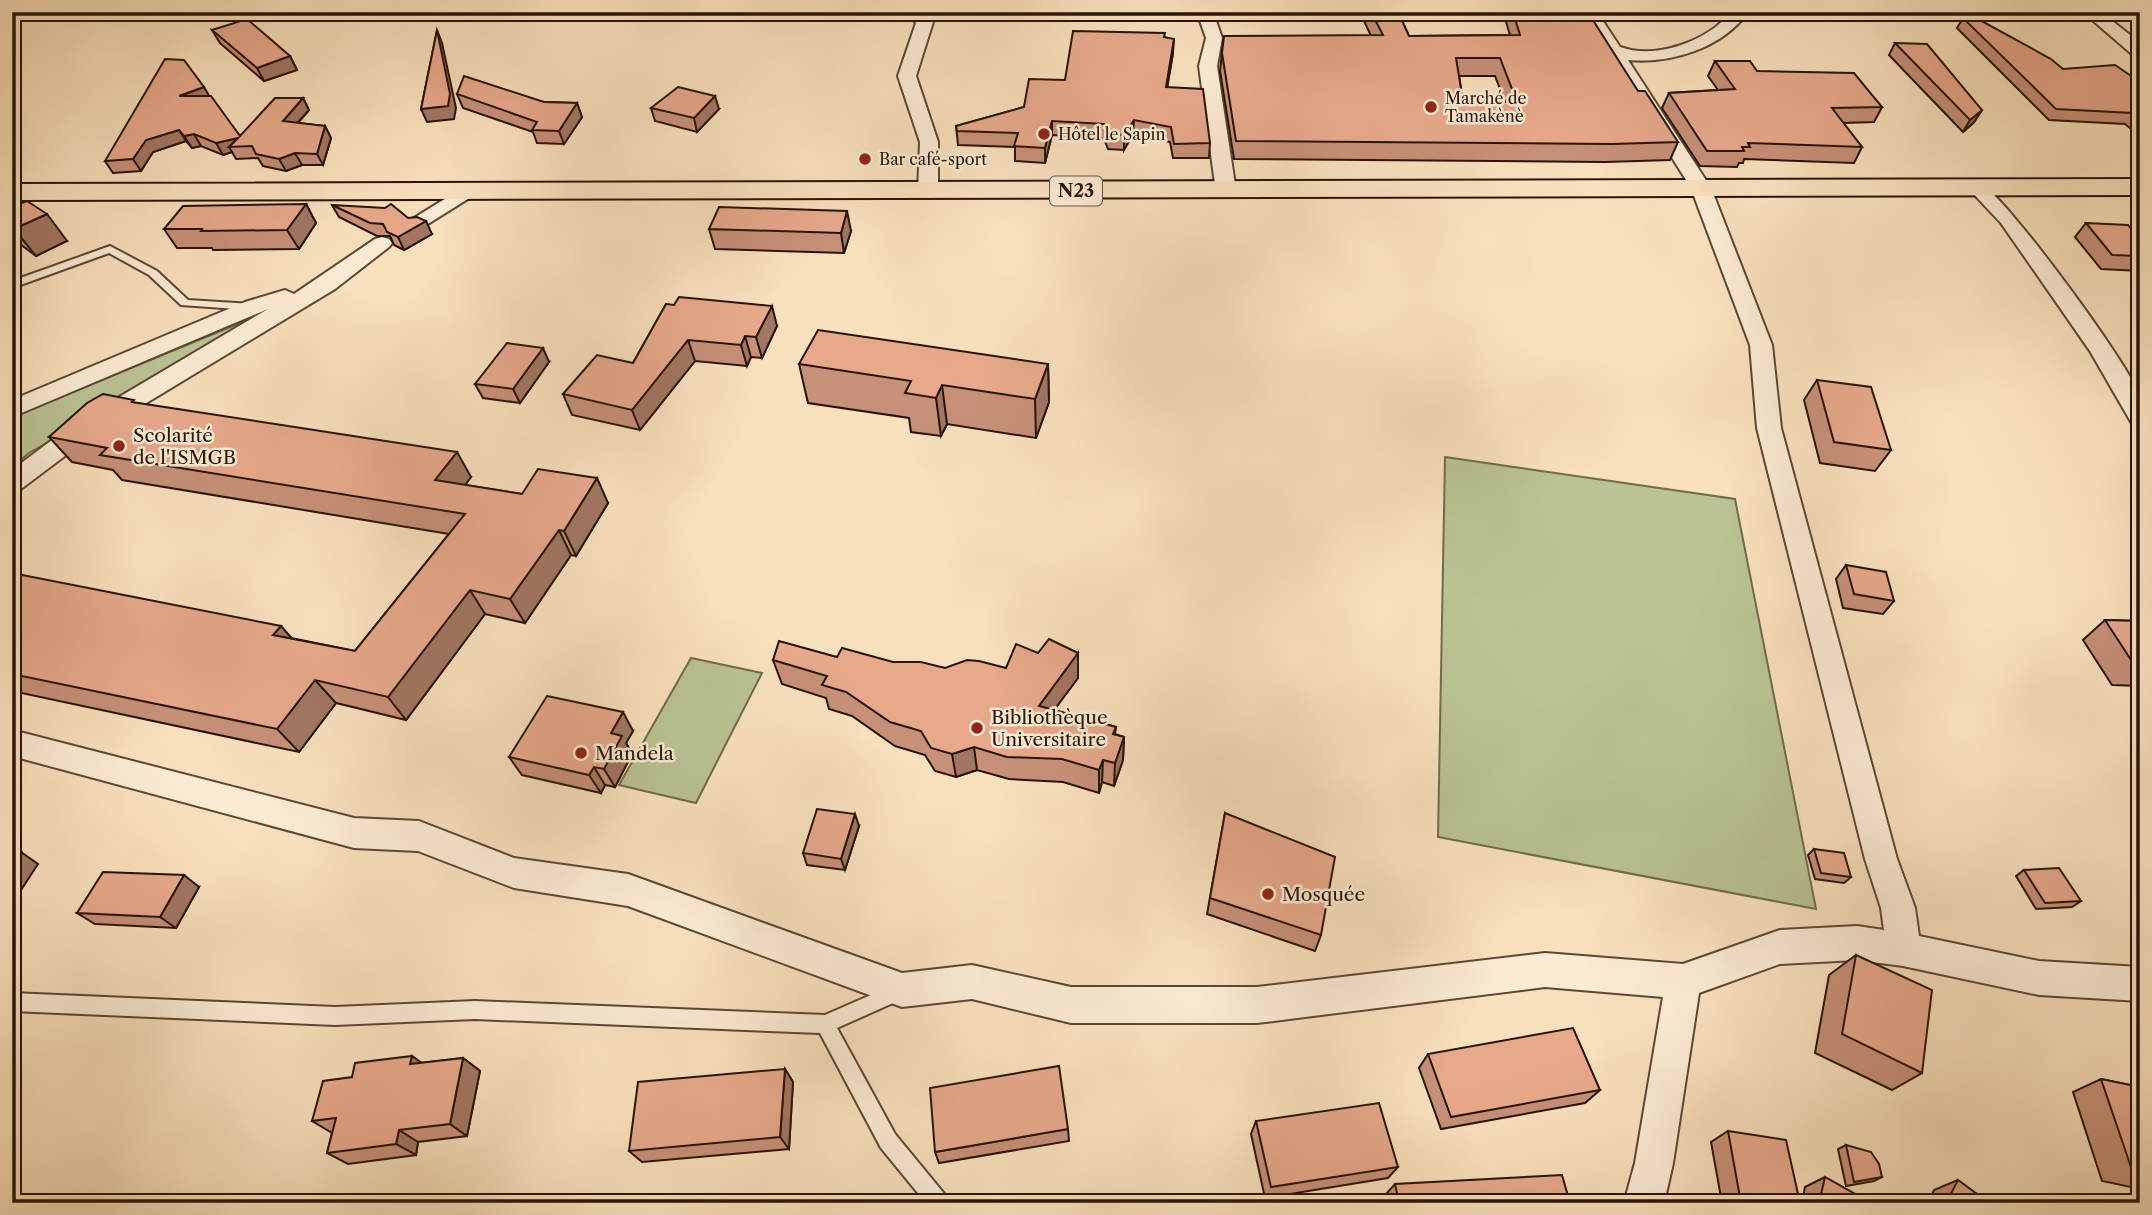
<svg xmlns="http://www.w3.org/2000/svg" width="2152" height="1215" viewBox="0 0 2152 1215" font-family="'Libre Caslon Text',serif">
  <rect width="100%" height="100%" fill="#f9e0bd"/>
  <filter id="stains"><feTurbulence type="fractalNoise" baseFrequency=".00286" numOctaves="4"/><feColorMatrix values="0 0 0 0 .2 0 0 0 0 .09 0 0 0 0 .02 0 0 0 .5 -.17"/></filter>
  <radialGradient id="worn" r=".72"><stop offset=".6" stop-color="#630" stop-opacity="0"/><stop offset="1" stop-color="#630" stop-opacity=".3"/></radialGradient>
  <g fill="#bac394" stroke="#706c4d" stroke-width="2">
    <polygon points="296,300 29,453 12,467 12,417"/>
    <polygon points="1445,457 1735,499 1816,909 1438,837"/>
    <polygon points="691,658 762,673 696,803 619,785"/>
  </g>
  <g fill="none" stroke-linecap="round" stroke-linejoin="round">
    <g stroke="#5c4734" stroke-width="4">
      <g id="lane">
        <polygon points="110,246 157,271 188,300 252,304 258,307 252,310 181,305 149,275 109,253 12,288 12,281"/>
        <polygon points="896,984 902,987 905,993 902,999 837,1028 895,1134 946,1196 949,1203 926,1203 881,1148 820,1033 475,1019 335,1025 12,1011 12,993 335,1007 475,1001 825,1015"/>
      </g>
    </g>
    <g stroke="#5c4734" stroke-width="4">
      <g id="street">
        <polygon points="908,12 925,12 933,22 916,76 938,142 938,192 928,198 918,192 920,142 898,76 916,23"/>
        <polygon points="1197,12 1213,12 1222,38 1217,66 1236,191 1226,197 1216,191 1199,66 1206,38"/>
        <path d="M1581 12H1597L1620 47C1656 60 1708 41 1731 12H1748C1722 48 1672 64 1628 60L1711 188 1772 345 1781 428 1897 859 1915 908 1919 936 2039 961 2140 967V1001L2039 995 1903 966 1857 960 1780 964 1699 993 1673 1163 1664 1203H1624L1635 1163 1663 997 1545 987 1257 1023H1071L972 999 902 1007 628 906 514 888 418 851 354 848 12 756V730L354 818 419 821 514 858 628 874 902 973 972 965 1071 987H1257L1545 953 1683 964 1780 930 1857 926 1884 930 1881 908 1865 859 1757 428 1750 345 1691 188Z"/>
        <polygon points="2083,12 2101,12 2140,43 2140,57 2134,56"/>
        <path d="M1978 182C2000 188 2134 371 2140 397 2141 405 2140 416 2140 424L2131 422 2090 351 2001 223 1968 188Z"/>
        <polygon points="464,187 471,189 474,193 471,197 423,227 416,229 406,223"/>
        <polygon points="382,237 389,239 392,243 389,247 335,289 90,437 21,489 12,492 12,470 72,425 268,309 12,417 12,400 245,302 285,290 294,294 375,239"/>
      </g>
    </g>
    <g stroke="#271406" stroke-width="4">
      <polygon id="highway" points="2140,179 2140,195 12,200 12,184"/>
    </g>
    <use href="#lane" fill="#fbebd4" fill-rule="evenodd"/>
    <use href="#street" fill="#fbebd4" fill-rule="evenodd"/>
    <use href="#highway" fill="#f9e0bd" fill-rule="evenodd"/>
  </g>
  <g fill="#c79078" stroke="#271406" stroke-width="2" fill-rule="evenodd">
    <polygon points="1231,12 1263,12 1232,13"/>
    <path d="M1360 12H1398L1409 36 1510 35 1503 12H1565L1638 91 1678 142 1670 160 1605 162 1234 159 1220 71 1224 36H1371ZM1459 76H1495L1505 102 1463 101Z"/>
    <polygon points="1759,12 1844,12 1840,20 1765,20"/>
    <polygon points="1963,18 2063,69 2140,82 2140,136 2125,124 2049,120 1957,28"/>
    <polygon points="212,30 290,56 297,70 264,81 220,43"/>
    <polygon points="1165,37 1173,53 1167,87 1210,143 1209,158 1173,158 1170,142 1133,134 1124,150 1108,149 1104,139 1052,135 1045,163 1015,161 1015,147 958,145 956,126 1024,107 1065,80"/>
    <polygon points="1895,43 1982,110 1974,122 1963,132 1889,55"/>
    <polygon points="1715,61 1757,71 1882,107 1874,122 1843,123 1862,147 1854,163 1744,159 1743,163 1739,163 1737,167 1700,166 1662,108 1669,93 1718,90 1708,76"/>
    <polygon points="457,94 544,102 577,103 582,117 564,144 537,143 533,132 463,108"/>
    <polygon points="209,96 240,136 303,98 309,110 298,123 325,126 331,138 323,165 302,165 286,171 263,166 258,158 236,159 232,152 223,155 201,146 192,148 186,141 153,152 141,171 113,173 105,161"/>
    <polygon points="651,108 719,109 697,132 655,121"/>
    <polygon points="306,204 316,223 299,249 213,250 212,248 177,248 164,229"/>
    <polygon points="332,205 408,218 432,234 404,250 394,245 390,236 377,236 339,217"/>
    <polygon points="12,207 67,241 36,256 16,241 12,237"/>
    <polygon points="2086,223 2140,239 2140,271 2101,269 2075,237"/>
    <polygon points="709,229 851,231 844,253 715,249"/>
    <polygon points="666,304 777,326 762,358 751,357 747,366 695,361 640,430 572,415 563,394 633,363"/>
    <polygon points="549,362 520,403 483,398 475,384"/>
    <polygon points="799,364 1048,364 1049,402 1036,438 947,424 941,436 911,432 909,418 808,403"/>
    <polygon points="1817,380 1891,450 1875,471 1820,463 1804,400"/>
    <polygon points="137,403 471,477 465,485 522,494 608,503 576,556 571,555 525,623 485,614 406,720 336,703 299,752 12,691 12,573 291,638 355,651 449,534 122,480 113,470 72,462 49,437"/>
    <polygon points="1846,565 1894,601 1883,614 1843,608 1836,579"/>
    <polygon points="2105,620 2140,621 2140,686 2112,685 2083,640"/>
    <polygon points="1038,653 1078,653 1078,678 1054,710 1116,727 1115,734 1124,737 1123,760 1114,786 1102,782 1099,793 1063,782 1009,779 977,770 956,777 935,771 925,755 895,746 852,716 829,709 826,698 782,684 773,660 837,657 945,668 1006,668"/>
    <polygon points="633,731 626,743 632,754 615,787 605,785 601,793 522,775 509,757"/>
    <polygon points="1225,813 1321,935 1315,951 1207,914"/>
    <polygon points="859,826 845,870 807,865 803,853"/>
    <polygon points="1814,849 1851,877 1844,883 1815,879 1808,855"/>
    <polygon points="2024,870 2081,901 2072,907 2036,909 2016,876"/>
    <polygon points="199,887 176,928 95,924 77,913"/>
    <polygon points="1856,955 1922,1073 1892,1090 1815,1053 1829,975"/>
    <polygon points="1428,1054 1600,1090 1585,1103 1441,1129 1419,1068"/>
    <polygon points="412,1056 422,1063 463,1058 480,1071 467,1136 418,1142 416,1155 348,1164 327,1153 332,1133 312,1121 352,1077"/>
    <polygon points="785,1069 793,1082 789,1149 642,1162 629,1151"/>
    <polygon points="2101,1079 2140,1087 2140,1189 2102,1181 2073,1092"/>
    <polygon points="1256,1121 1398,1167 1388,1178 1265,1198 1251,1134"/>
    <polygon points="1068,1129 1069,1141 939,1163 935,1152"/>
    <polygon points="1728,1131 1800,1203 1722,1203 1711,1142"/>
    <polygon points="1846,1145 1882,1177 1874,1181 1846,1186 1838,1149"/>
    <polygon points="1825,1177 1871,1203 1802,1203 1805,1187"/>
    <polygon points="1958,1180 1989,1203 1928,1203 1934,1190"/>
    <polygon points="1395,1184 1570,1203 1387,1203 1386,1194"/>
  </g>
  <g fill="#a27662" stroke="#271406" stroke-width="2">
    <polygon points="437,30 442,43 456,108 454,119 427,122 421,109"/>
    <polygon points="1174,39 1173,53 1165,101 1166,87"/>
    <polygon points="290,56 297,70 264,81 257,68"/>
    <polygon points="204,87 211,99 179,96"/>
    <polygon points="715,96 719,109 697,132 694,118"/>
    <polygon points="303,98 309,110 289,132 283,121"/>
    <polygon points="577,103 582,117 564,144 559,131"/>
    <polygon points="1982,110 1974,122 1963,132 1970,120"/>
    <polygon points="1134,120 1133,134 1124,150 1124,135"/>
    <polygon points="1052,121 1052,135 1045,163 1045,148"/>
    <polygon points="325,126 331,138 323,165 317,154"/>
    <polygon points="179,130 186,141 153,152 141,171 133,159 146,140"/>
    <polygon points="194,134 201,146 192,148 184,136"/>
    <polygon points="238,138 229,147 232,152 223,155 216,143"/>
    <polygon points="295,153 302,165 286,171 279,159"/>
    <polygon points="306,204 316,223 299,249 287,230"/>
    <polygon points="847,211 851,231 844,253 841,233"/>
    <polygon points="47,214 67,241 36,256 14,229"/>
    <polygon points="426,221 432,234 404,250 398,237"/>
    <polygon points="772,306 777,326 762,358 756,337"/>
    <polygon points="745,336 751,357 747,366 741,345"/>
    <polygon points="688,340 695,361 640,430 632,410"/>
    <polygon points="543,348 549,362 520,403 513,389"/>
    <polygon points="1048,364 1049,402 1036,438 1035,399"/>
    <polygon points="942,385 947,424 941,436 936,398"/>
    <polygon points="457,452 471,477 450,505 435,480"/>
    <polygon points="597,478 608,503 576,556 564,531"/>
    <polygon points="559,530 571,555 525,623 510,599"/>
    <polygon points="470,590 485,614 406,720 388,697"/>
    <polygon points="281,626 302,650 273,635"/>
    <polygon points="1078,653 1078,678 1040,729 1039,706"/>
    <polygon points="315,680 336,703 299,752 277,729"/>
    <polygon points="623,712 633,731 626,743 632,754 615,787 604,769 611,733"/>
    <polygon points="1124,737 1123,760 1114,786 1115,763"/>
    <polygon points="974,747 977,770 956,777 952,754"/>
    <polygon points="1103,760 1102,782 1099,793 1099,770"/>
    <polygon points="594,767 605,785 601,793 589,775"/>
    <polygon points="855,814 859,826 845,870 841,859"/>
    <polygon points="21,852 38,864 12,904 12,865"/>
    <polygon points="184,875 199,887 176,928 160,917"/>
    <polygon points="412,1056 430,1069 410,1064"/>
    <polygon points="463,1058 480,1071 467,1136 450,1124"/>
    <polygon points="785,1069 793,1082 789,1149 780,1137"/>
    <polygon points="399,1130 418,1142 416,1155 396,1144"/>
  </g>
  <g fill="#e7a88c" stroke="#271406" stroke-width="2" fill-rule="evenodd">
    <path d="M1371 12H1398L1409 36 1520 35 1513 12 1589 14 1638 91H1645L1678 142 1612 144 1236 141 1222 53 1224 36 1383 35ZM1456 58H1500L1517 102 1463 101Z"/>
    <polygon points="1967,13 2051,59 2063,69 2115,65 2140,82 2140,119 2133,113 2056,109 1963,18"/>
    <polygon points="247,19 290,56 257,68 212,30"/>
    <polygon points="437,30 450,94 448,106 421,109"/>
    <polygon points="1073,31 1165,33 1164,37 1174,39 1166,87 1203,89 1210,143 1174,144 1171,127 1134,120 1124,135 1109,134 1104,124 1052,121 1045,148 1014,146 1018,133 957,131 956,126 1024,107 1029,79 1065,80"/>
    <polygon points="1895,43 1927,44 1982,110 1970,120"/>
    <polygon points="165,59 184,60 204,87 179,96 211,96 240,136 275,98 303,98 283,121 325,126 317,154 295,153 279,159 256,154 252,146 229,147 238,138 216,143 194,134 184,136 179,130 146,140 133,159 105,161"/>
    <polygon points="1715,61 1750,61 1757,71 1854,73 1882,107 1832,108 1862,147 1748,143 1750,147 1742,147 1744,151 1707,151 1669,93 1735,89"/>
    <polygon points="464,76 544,102 577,103 559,131 532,130 537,122 457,94"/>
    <polygon points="678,87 715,96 694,118 651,108"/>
    <polygon points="27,201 47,214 14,229 12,227 12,207"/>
    <polygon points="306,204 287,230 201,231 202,229 164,229 183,206"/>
    <polygon points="391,204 408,218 417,217 426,221 398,237 387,232 383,224 370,223 332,205 385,208"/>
    <polygon points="719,207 847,211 841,233 709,229"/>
    <polygon points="2086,223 2128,225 2140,239 2140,256 2112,255"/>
    <polygon points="679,297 772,306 756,337 745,336 741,345 688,340 632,410 563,394 597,355 633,363 666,304 674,305"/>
    <polygon points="818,330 1048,364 1035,399 942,385 936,398 905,393 911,381 799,364"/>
    <polygon points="507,343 543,348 513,389 475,384"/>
    <polygon points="1817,380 1871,387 1891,450 1834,442"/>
    <polygon points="103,394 134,400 132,402 457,452 435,480 522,494 538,469 597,478 564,531 559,530 510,599 470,590 388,697 315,680 277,729 12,674 12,573 281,626 273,635 355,651 465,514 100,455 107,448 49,437 87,403"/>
    <polygon points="1846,565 1886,572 1894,601 1854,594"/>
    <polygon points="2105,620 2140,621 2140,666 2135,666"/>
    <polygon points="1049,639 1078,653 1039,706 1116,727 1113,734 1124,737 1115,763 1103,760 1099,770 1062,759 1007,757 974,747 952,754 931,748 921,731 890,722 846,692 822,685 827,676 773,660 779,641 837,657 842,648 893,662 921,662 945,668 967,660 979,661 1006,668 1016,644 1038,653"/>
    <polygon points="547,696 623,712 611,733 622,736 604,769 594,767 589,775 509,757"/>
    <polygon points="817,809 855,814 841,859 803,853"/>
    <polygon points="1225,813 1335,857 1321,935 1210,898"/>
    <polygon points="1814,849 1844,853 1851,877 1821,873"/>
    <polygon points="12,852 21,852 12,865"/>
    <polygon points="2059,868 2081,901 2045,903 2024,870"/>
    <polygon points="103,872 184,875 160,917 77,913"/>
    <polygon points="1856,955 1932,990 1922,1073 1842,1034"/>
    <polygon points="1573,1028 1600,1090 1451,1117 1428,1054"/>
    <polygon points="412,1056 410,1064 463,1058 450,1124 399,1130 396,1144 327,1153 336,1118 312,1121 323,1081 352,1077 355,1063"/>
    <polygon points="1059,1066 1068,1129 935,1152 930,1088"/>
    <polygon points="785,1069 780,1137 629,1151 638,1082"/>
    <polygon points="2101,1079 2140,1087 2140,1172 2132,1170"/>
    <polygon points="1379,1103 1398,1167 1271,1187 1256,1121"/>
    <polygon points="1728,1131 1786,1140 1800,1203 1741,1203"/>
    <polygon points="1846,1145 1871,1152 1879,1164 1882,1177 1854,1182"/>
    <polygon points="1562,1175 1570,1203 1399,1203 1395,1184"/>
    <polygon points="1825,1177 1871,1203 1819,1203"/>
    <polygon points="1958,1180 1989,1203 1946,1203"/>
  </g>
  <g fill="#8f2418" stroke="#fbebd4" stroke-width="2.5">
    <circle cx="1431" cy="107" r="7"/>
    <circle cx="1044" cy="134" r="7"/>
    <circle cx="865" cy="159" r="7"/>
    <circle cx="119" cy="446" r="7"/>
    <circle cx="977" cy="728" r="7"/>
    <circle cx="581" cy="753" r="7"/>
    <circle cx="1268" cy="894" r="7"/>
  </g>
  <g text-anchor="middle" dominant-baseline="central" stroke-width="5" stroke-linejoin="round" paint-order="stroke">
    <g font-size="16" fill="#271406" stroke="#fbebd4" text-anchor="start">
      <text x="1445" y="98">Marché de<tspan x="1445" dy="18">Tamakènè</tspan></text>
      <text x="1058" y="134">Hôtel le Sapin</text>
      <text x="879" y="159">Bar café-sport</text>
    </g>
    <rect fill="#fbebd4" stroke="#675444" stroke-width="2" x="1050" y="176.5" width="52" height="29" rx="5"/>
    <g font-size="18" font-weight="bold" fill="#271406">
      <text x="1076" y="191">N23</text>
    </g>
    <g font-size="19" fill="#271406" stroke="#fbebd4" text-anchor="start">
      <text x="133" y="435">Scolarité<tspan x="133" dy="22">de l'ISMGB</tspan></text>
      <text x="991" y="717">Bibliothèque<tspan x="991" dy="22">Universitaire</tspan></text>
      <text x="595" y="753">Mandela</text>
      <text x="1282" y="894">Mosquée</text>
    </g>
  </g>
  <rect width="2152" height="1215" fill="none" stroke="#f9e0bd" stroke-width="42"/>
  <rect x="14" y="14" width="2124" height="1187" fill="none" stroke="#271406" stroke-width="3.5"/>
  <rect x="21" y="21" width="2110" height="1173" fill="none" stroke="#271406" stroke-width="2"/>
  <rect width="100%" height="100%" filter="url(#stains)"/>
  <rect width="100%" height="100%" fill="url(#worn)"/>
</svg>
